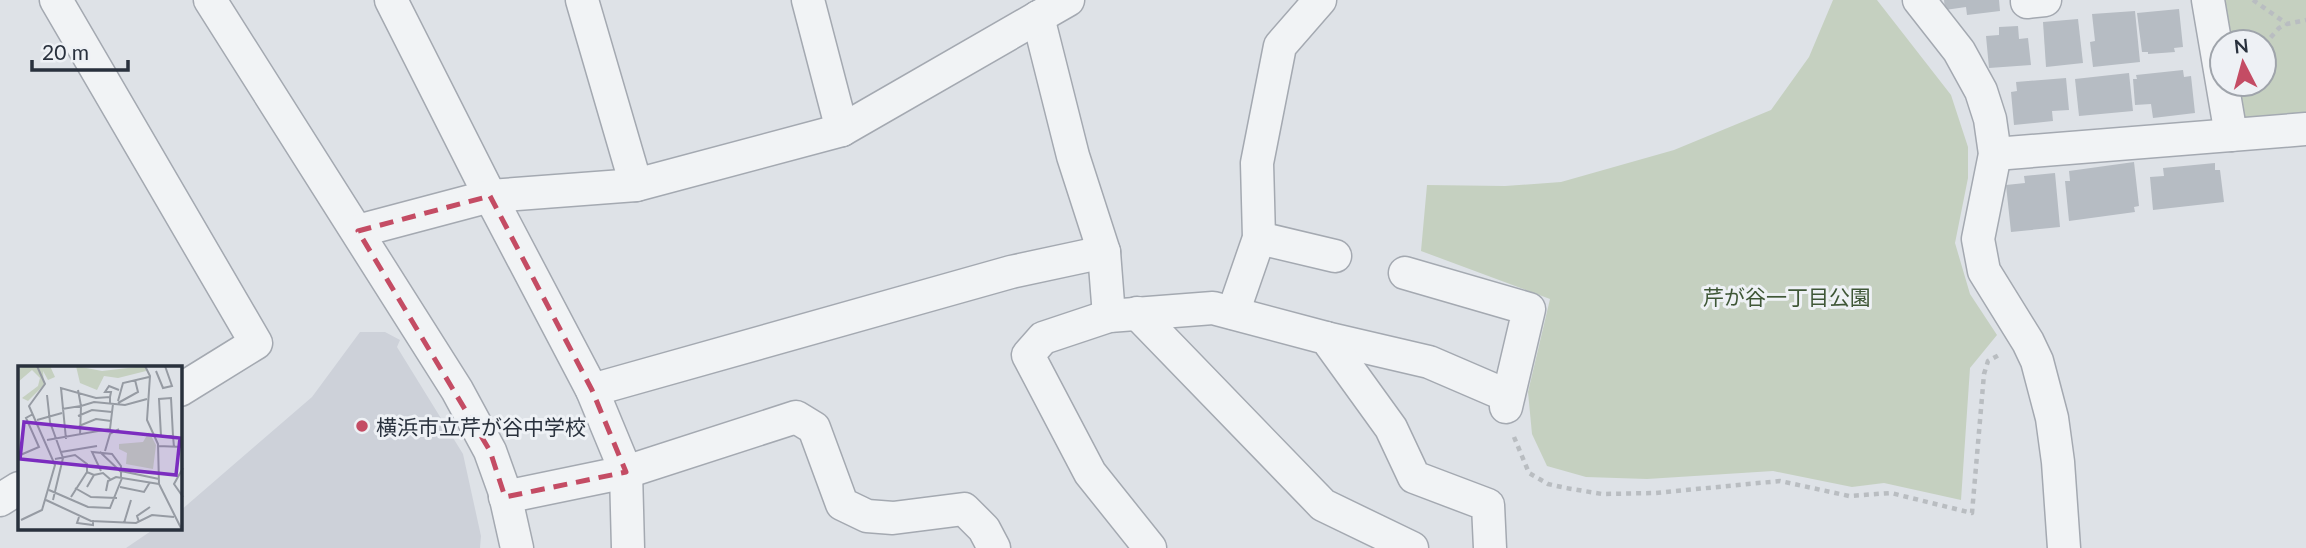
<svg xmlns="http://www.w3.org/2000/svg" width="2306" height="548" viewBox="0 0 2306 548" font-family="Lato,'Noto Sans JP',sans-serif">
  <rect width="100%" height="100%" fill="#dee2e7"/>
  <polygon fill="#cdd1d9" points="360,332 385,332 400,340 397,347 463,454 481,536 480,548 126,548 154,529 180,529 180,511 312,397"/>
  <g fill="#c5d0c0">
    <polygon points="1833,0 1877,0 1951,95 1968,147 1968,178 1955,243 1970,294 1997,335 1970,368 1961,500 1884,483 1852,487 1773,471 1647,479 1586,477 1547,466 1532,434 1528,392 1550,299 1421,251 1427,185 1505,186 1561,182 1674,150 1771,110 1809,57"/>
    <polygon points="2224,0 2306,0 2306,112 2245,119 2238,84 2264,84 2264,42 2231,42"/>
  </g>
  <g fill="#b6bcc3">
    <polygon points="1944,0 1999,0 2000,11 1967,15 1966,7 1945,10"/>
    <polygon points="2179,9 2183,47 2174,48 2175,52 2148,54 2148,52 2142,52 2137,13"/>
    <polygon points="2135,11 2140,62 2093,67 2090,42 2095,41 2092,14"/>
    <polygon points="2078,19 2083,63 2046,67 2043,22"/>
    <polygon points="2018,26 2019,39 2028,38 2031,65 1989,68 1986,36 1999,35 1999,27"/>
    <polygon points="2183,70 2184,77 2191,76 2195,113 2153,118 2151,104 2135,105 2133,79 2137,79 2136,75"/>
    <polygon points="2129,73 2133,111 2079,116 2075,79"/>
    <polygon points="2066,78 2069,110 2052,111 2053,121 2014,125 2011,92 2017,91 2016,82"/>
    <polygon points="2134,162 2139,206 2134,207 2135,212 2069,221 2065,181 2070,181 2069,171"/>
    <polygon points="2215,163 2215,170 2220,170 2224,202 2153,210 2150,177 2164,176 2163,168"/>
    <polygon points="2055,173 2060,227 2011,232 2006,185 2025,183 2024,176"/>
  </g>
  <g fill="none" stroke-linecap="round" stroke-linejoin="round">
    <g stroke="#a4a9b1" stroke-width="35">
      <g id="minor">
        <polyline points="56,0 256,343 180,390"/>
        <polyline points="210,0 457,390 490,451 504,490 517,548"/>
        <polyline points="391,0 490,196 592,390 626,472 628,548"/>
        <polyline points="582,0 636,185"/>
        <polyline points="808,0 842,130"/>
        <polyline points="1919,0 1959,51 1981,91 1990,119 1995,154 1978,239 1984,271 2028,342 2037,361 2052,418 2058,462 2064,548"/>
        <polyline points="2027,0 2027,2 2045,0"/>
        <polyline points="2208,0 2231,135"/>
        <polyline points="1038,17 1073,156 1104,252 1109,316"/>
        <polyline points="1995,154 2306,129"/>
        <polyline points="358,231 490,196 636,185 842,130 1068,0"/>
        <polyline points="1259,238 1335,256"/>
        <polyline points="1405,273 1529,309 1506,407"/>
        <polyline points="1137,313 1323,505 1412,548"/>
        <polyline points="1233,313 1259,238 1257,163 1280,46 1320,0"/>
        <polyline points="1326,338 1429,362 1508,396"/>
        <polyline points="592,390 1011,272 1104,252"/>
        <polyline points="505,497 626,472 796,417 814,428 842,504 867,516 893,518 964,509 984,529 994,548"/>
        <polyline points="0,500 19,488"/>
        <polyline points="1150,548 1090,473 1028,355 1043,338 1109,316 1213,308 1326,338 1391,428 1414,477 1488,505 1490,548"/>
      </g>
    </g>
    <g stroke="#b9bdc1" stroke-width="4.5" stroke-dasharray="5 5" stroke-linecap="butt">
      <polyline points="2253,0 2287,24 2306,20"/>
      <polyline points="2264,45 2279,28 2286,24"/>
      <polyline points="1514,437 1529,473 1548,484 1566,488 1602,494 1655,493 1780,481 1849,496 1891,493 1972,513 1984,374 1988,361 1999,355"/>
    </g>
    <use href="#minor" stroke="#f1f3f5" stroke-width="32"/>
  </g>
  <path fill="none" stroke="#c44c64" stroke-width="5" stroke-dasharray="14 9" stroke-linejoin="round" d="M490 196 592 390 626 472 505 497 490 451 358 231Z"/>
  <circle fill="#c44c64" stroke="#eef1f5" stroke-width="2.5" cx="362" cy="426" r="7"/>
  <g text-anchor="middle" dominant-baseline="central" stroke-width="6" stroke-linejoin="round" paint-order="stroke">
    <g font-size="21" fill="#3f5737" stroke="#eef1f5">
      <text x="1787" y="296">芹が谷一丁目公園</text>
    </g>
    <g font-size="21" fill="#29313d" stroke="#eef1f5" text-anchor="start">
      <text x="376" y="426">横浜市立芹が谷中学校</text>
    </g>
  </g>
  <g transform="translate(18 366)">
    <rect width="164" height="164" fill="#dee2e7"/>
    <path d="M8 0H32L37 11 30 14 25 5 26 19 10 35 4 32 20 20 22 12 14 4 0 16V3ZM58 0 84 5 127 0 128 5 100 12 86 10 79 24 62 17ZM131 66 138 79 135 103 108 98 109 87 101 83V78L125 76Z" fill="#c5d0c0"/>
    <path fill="none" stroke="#969ba3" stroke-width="2" d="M127 0 132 10 129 54 140 78 141 118 164 164M138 5 145 22 154 20 147 0M29 29 32 56 45 92 35 134M92 31 93 26H87L91 20 101 24M100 35 105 17 131 11M100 37 120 26 117 14M44 43 63 40 60 24M60 50 74 44 94 46M19 54 44 47M61 60 78 53 93 55M62 70 63 40 76 36 107 39 129 33M155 70H143L141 33 153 32 155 70 156 81M48 73 43 22 78 32 92 31V37M29 74 92 63 95 38M140 80 165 81M87 85 92 68 101 63M43 86 79 80M82 86 103 106M0 90 21 81 8 52 15 48M37 93 57 89 69 98V106M165 102 156 118 165 131M83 105 74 86 94 88 103 100V112M103 105 141 113M69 121 76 109 85 107 92 113M102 121 126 126 132 116M57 122 73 131 99 132M31 124 70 141 92 142 104 112M88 125 90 115 98 111 141 118M53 131 69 106 76 109M28 134 73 155 118 157 134 149 156 151M61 151 59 157 75 159V154M3 154 24 144 37 99 11 40 27 18 19 0M121 156 119 150 132 141M106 157 113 134"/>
    <path fill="#7b2cbf" fill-opacity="0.15" stroke="#7b2cbf" stroke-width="3.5" d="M6 56 162 72 158 109 2 93Z"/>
    <rect width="164" height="164" fill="none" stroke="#29313d" stroke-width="3.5"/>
  </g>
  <g transform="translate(2243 63) rotate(354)"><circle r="33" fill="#eef1f5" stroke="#9fa4ab" stroke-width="2"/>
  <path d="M0-5L12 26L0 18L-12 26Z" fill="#c44c64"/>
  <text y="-10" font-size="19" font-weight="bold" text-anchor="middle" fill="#29313d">N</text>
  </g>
  <path d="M32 60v10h96v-10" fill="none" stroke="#29313d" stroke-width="3.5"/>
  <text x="42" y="60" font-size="21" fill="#29313d" stroke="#eef1f5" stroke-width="5" paint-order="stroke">20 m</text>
</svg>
